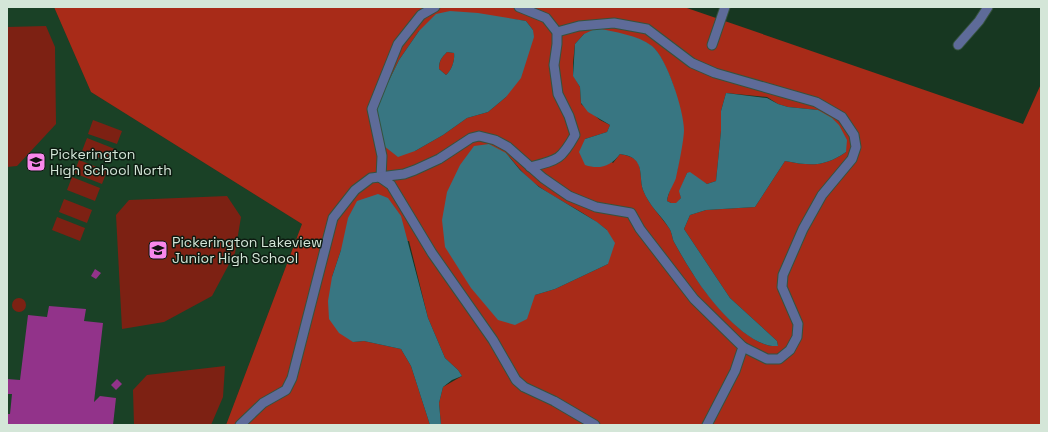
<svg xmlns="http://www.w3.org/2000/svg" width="1048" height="432" viewBox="0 0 1048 432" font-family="'Space Grotesk',sans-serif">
  <rect width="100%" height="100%" fill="#173721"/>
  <polygon fill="#1a4126" points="7,7 54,7 91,92 302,224 226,425 7,425"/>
  <g fill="#7d2113">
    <polygon points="46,26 55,47 56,124 17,166 7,167 7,27"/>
    <polygon points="93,120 122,131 117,144 88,134"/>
    <polygon points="87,138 115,149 110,162 82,151"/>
    <polygon points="79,160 107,171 102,184 74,173"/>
    <polygon points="72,177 100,188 95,201 67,190"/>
    <polygon points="227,196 241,217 235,253 212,296 164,322 122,329 116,215 129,200"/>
    <polygon points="64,199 92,210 87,223 59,212"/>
    <polygon points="57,217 85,228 80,241 52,230"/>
    <circle cx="19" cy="305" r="7"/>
    <polygon points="225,366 223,397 211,425 134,425 133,390 147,375"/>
  </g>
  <g fill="#a82b18" fill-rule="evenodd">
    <path d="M54 7H684L1023 124 1041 84V425H441L439 403 443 387 462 376 458 370 445 358 428 318 409 241 341 250 332 277 353 342 364 341 401 349 411 366 430 425H226L302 224 91 92ZM511 19 526 21 533 30 506 97 488 112 467 118 443 135 415 151 376 107 399 60 419 31ZM617 33C628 36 642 39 651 46 657 50 662 59 665 66 681 97 684 131 678 166 676 178 669 189 667 201L671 203H677L681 198 680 191 687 173 707 184 716 181 721 131V111L726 93 767 97 778 104 788 107 818 110 846 152C824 167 811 166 785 161L755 207 706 210 690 215 684 229 730 298 777 341 778 346C748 349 707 296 693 274 686 263 680 253 674 242 672 238 672 232 669 228 660 215 649 205 643 190 640 182 642 171 638 163 635 157 626 155 620 154L613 163 585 139 607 132 610 125 600 120 581 104 580 87 573 75V63L575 44 584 34ZM506 153C517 166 527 179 541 188 563 203 587 213 607 230L608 264 555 289 535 295Z"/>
    <path d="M447 52 454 53C455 60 452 70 446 75L439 69C439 61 441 58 447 52Z"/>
  </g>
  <g fill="#387682" fill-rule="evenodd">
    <path d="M450 11 478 13 526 21 533 30 534 37 521 78 506 97 488 112 467 118 443 135 415 151 398 157 384 146 376 107 399 60 419 31 436 14ZM447 52 454 53C455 60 452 70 446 75L439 69C439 61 441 58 447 52Z"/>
    <path d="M597 28C614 32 638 35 652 46 667 58 684 111 684 130 684 140 678 169 676 178 673 186 668 192 667 201L671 203H676L681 198 679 191 687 173 690 172 707 184 716 181 721 131V111L726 93 767 98 778 104 788 107 818 110 832 118 839 125 847 140 846 152C824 167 811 166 785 161L755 207 706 210 690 215 684 229 730 298 777 341 778 346C748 349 707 297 693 274 686 263 680 253 674 242 672 238 672 232 669 228 661 215 649 206 643 190 640 182 642 171 638 164 635 157 627 155 620 154 611 166 600 170 585 165L579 152 585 139 607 132 610 125 588 112 581 103 580 87 573 76 575 44 584 34Z"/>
    <polygon points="489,144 506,153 520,170 539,187 597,222 607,230 615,243 608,264 555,289 535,295 527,319 515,325 498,320 471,288 445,247 442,220 447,192 460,165 474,146"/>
    <polygon points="378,194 388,198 401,216 428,318 445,358 458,370 462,376 452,380 443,387 439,403 441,425 430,425 411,366 401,349 364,341 353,342 339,333 329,319 328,301 332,277 341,250 348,218 357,201"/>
  </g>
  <g fill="#92338a">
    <polygon points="95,269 101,273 96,279 91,276"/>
    <polygon points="49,306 86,309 84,321 103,323 94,402 100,396 116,398 113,425 7,425 7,414 10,414 12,394 7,394 7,379 20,380 28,315 47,317"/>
    <polygon points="117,379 122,384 116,390 111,385"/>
  </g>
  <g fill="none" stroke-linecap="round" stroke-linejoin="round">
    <g stroke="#35533e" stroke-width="11">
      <g id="minor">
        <path d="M519 7 546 18 557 32V44L554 65 558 94 569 116 575 135C561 160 558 160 530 167"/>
        <polyline points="557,32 579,26 614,23 647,29 692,63 715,73 816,102 842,117 854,135 856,147 852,159 822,195 803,229 783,275 782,287 798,324 797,337 790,350 779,359 767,359 743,347"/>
        <polyline points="712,45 725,7"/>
        <polyline points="958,45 979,21 988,7"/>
        <polyline points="381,178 391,185 432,253 493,340 516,380 524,387 554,401 595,425"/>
        <polyline points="381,178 382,156 372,109 398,44 421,15 435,7"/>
        <polyline points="240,425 263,403 286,390 292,378 333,218 355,190 371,178 404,174 415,170 439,159 471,138 479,136 495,140 508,147 543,178 569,196 596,207 631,213 640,229 694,299 743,347 735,371 707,425"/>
      </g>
    </g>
    <use href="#minor" stroke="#5e6b99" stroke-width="9"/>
  </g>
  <defs>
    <g id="school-square" transform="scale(1)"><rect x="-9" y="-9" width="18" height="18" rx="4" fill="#f888eb" stroke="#0d1b11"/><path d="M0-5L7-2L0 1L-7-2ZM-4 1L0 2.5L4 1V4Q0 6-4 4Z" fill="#111"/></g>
  </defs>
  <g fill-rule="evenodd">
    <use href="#school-square" x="36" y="162"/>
    <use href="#school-square" x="158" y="250"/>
  </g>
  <g text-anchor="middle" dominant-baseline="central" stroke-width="3" stroke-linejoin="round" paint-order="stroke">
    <g font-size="14" fill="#d4e6d8" stroke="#0d1b11" text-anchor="start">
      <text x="50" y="154">Pickerington<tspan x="50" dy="16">High School North</tspan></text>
      <text x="172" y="242">Pickerington Lakeview<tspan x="172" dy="16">Junior High School</tspan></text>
    </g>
  </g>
  <rect width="1048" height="432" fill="none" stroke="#d4e6d8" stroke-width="16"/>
</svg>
